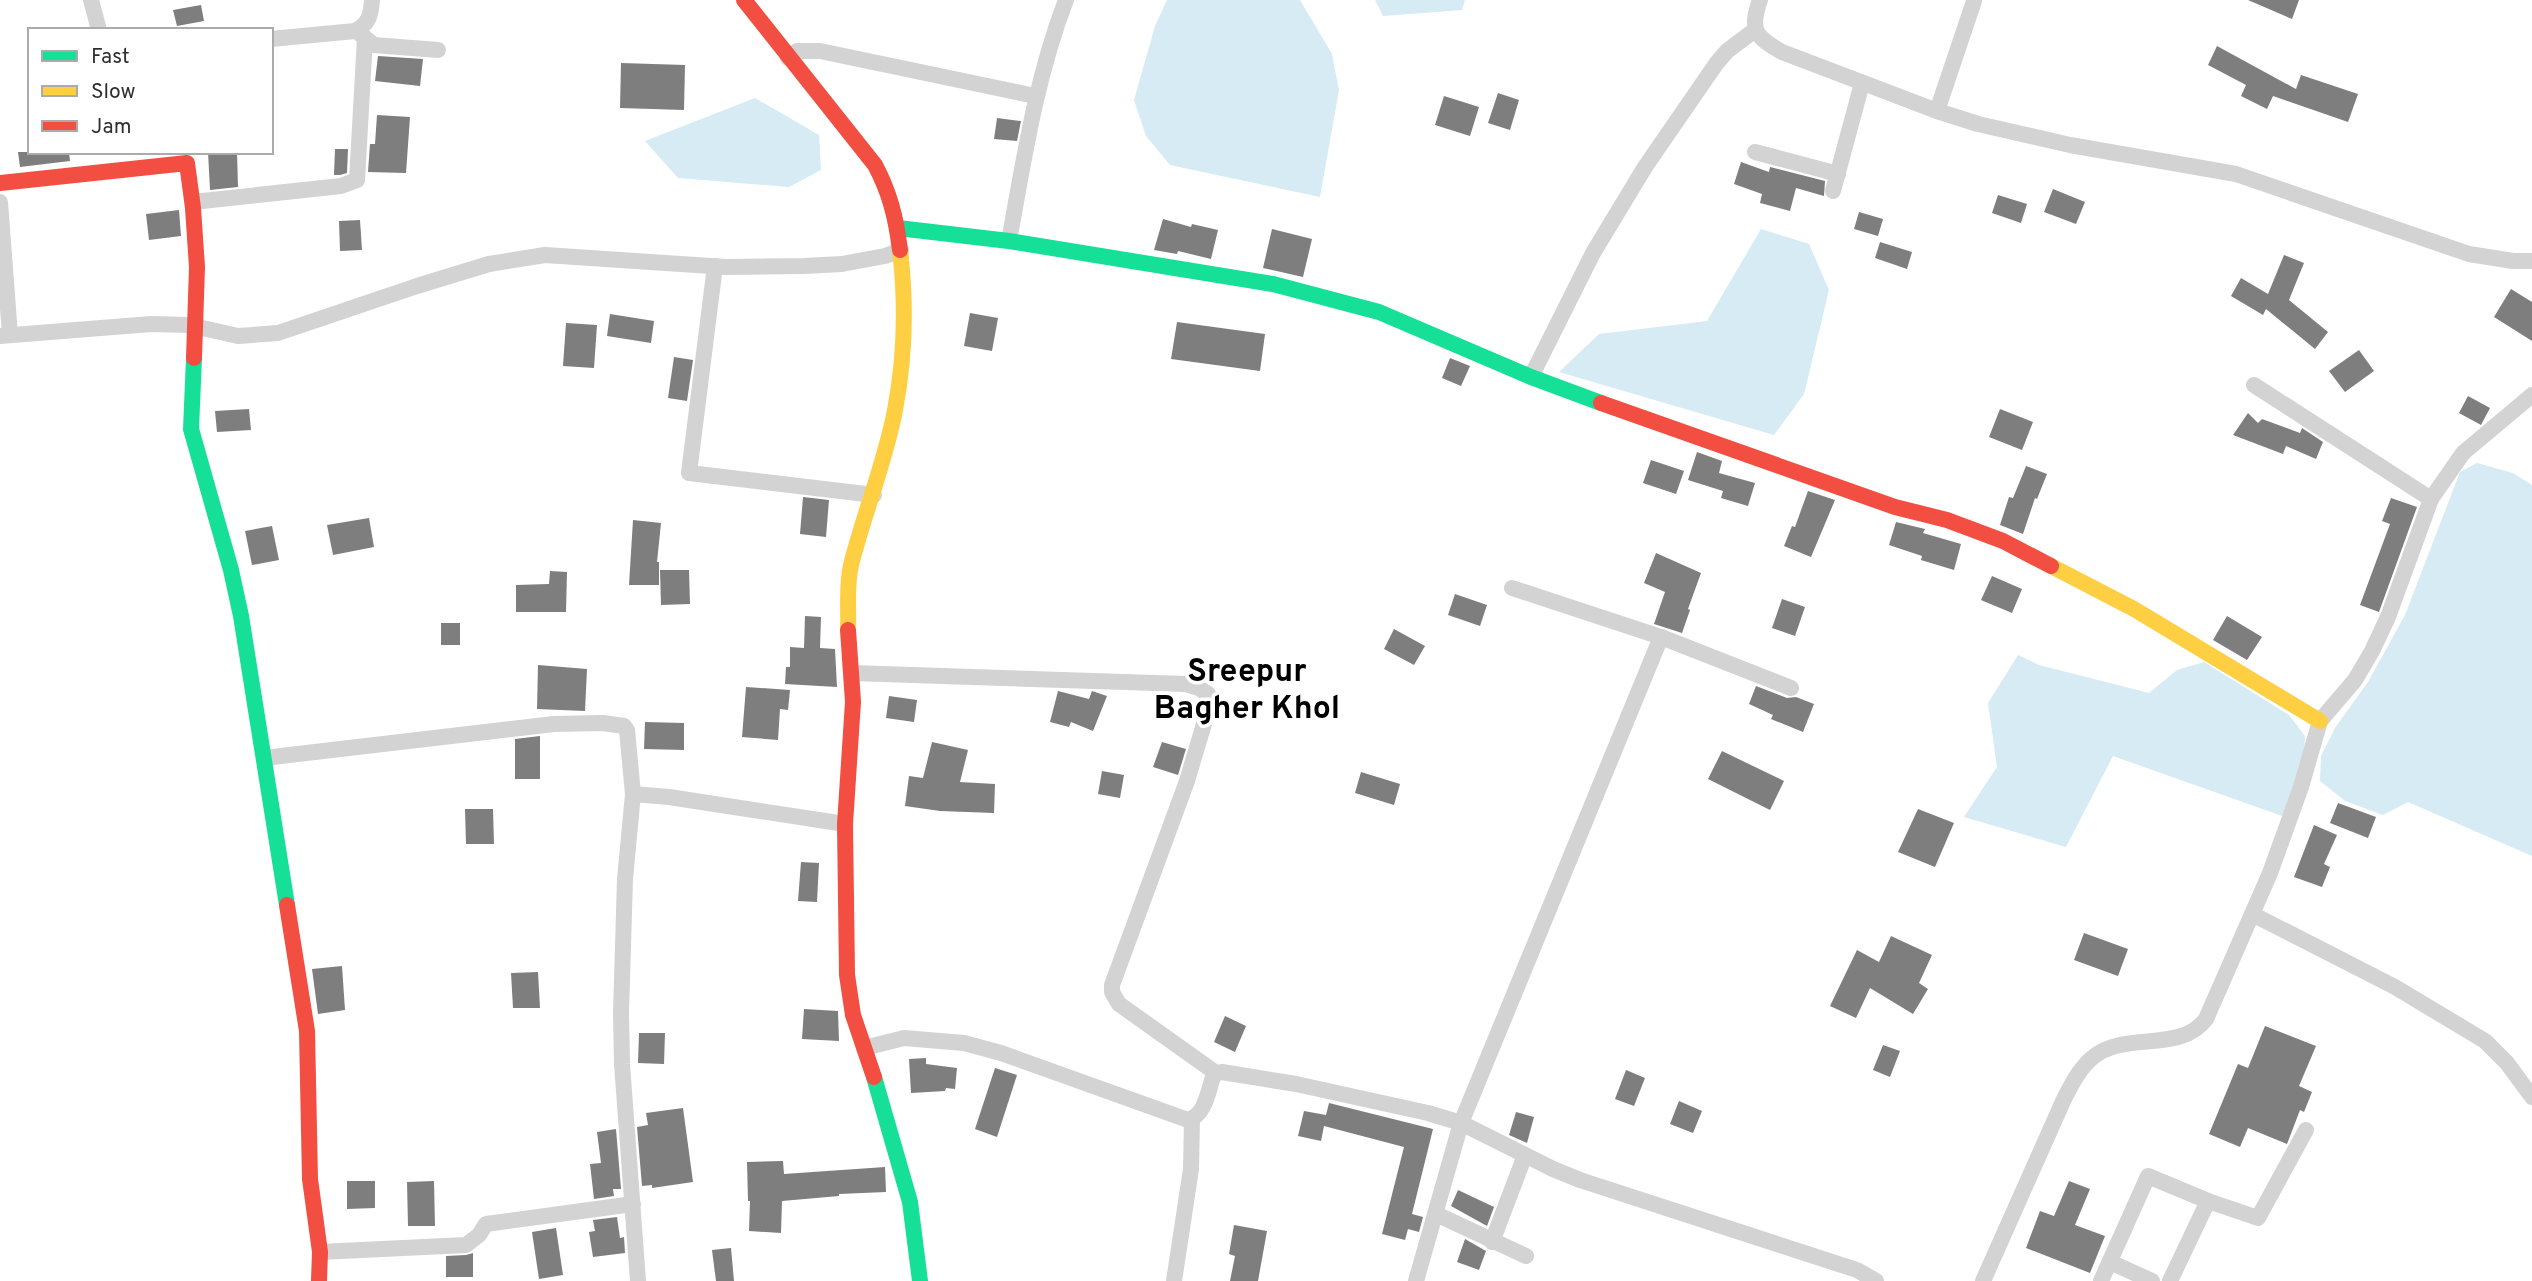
<svg xmlns="http://www.w3.org/2000/svg" width="2532" height="1281" viewBox="0 0 2532 1281" font-family="Overpass,sans-serif">
  <rect width="100%" height="100%" fill="#fff"/>
  <g fill="#d6ebf3">
    <polygon points="1167,0 1300,0 1332,54 1339,90 1320,197 1170,165 1146,136 1134,100 1155,26"/>
    <polygon points="1375,0 1465,0 1462,10 1383,16"/>
    <polygon points="755,98 819,135 821,170 789,187 678,178 645,141"/>
    <polygon points="1761,229 1809,244 1829,290 1804,394 1774,435 1559,372 1599,334 1707,321"/>
    <polygon points="2477,463 2513,473 2532,485 2532,856 2408,802 2383,815 2345,801 2320,781 2321,756 2335,728 2368,682 2405,615 2460,472"/>
    <polygon points="2018,655 2039,665 2149,693 2177,670 2204,662 2289,715 2305,736 2303,786 2285,817 2113,756 2066,847 1964,817 1997,767 1988,703"/>
  </g>
  <g fill="#7e7e7e">
    <polygon points="2248,0 2299,0 2292,19"/>
    <polygon points="201,5 204,21 177,26 173,10"/>
    <polygon points="2217,46 2296,89 2301,75 2358,94 2348,122 2273,96 2267,109 2241,96 2246,85 2208,65"/>
    <polygon points="378,56 423,59 420,86 375,81"/>
    <polygon points="621,63 685,65 684,110 620,108"/>
    <polygon points="1498,93 1519,100 1510,130 1488,123"/>
    <polygon points="1444,96 1479,107 1470,136 1435,125"/>
    <polygon points="377,115 410,117 406,173 368,172 370,144 375,144"/>
    <polygon points="997,118 1021,121 1017,141 994,139"/>
    <polygon points="335,149 348,149 347,173 340,175 334,175"/>
    <polygon points="18,152 69,152 70,161 20,167"/>
    <polygon points="208,152 237,152 238,187 210,190"/>
    <polygon points="1741,162 1769,172 1770,167 1825,181 1824,196 1796,188 1790,211 1760,203 1762,194 1734,184"/>
    <polygon points="2053,189 2085,202 2076,224 2044,212"/>
    <polygon points="1998,195 2027,204 2021,223 1992,213"/>
    <polygon points="179,210 181,236 149,240 146,214"/>
    <polygon points="1859,212 1883,219 1878,236 1854,229"/>
    <polygon points="1163,219 1191,227 1192,224 1218,230 1211,259 1178,251 1177,254 1154,250"/>
    <polygon points="360,220 362,250 340,251 339,221"/>
    <polygon points="1272,229 1312,239 1303,277 1263,268"/>
    <polygon points="1880,242 1912,252 1907,269 1875,258"/>
    <polygon points="2284,255 2304,263 2289,300 2328,332 2315,349 2266,309 2263,315 2231,296 2241,278 2268,294"/>
    <polygon points="2511,289 2532,302 2532,341 2494,317"/>
    <polygon points="970,313 998,318 992,351 964,346"/>
    <polygon points="610,314 654,321 651,343 607,336"/>
    <polygon points="1177,322 1265,334 1260,371 1171,359"/>
    <polygon points="566,323 597,325 594,368 563,366"/>
    <polygon points="2359,350 2374,371 2345,392 2329,371"/>
    <polygon points="674,357 693,360 687,401 668,398"/>
    <polygon points="1450,358 1470,366 1461,386 1442,378"/>
    <polygon points="2468,396 2490,408 2481,425 2459,413"/>
    <polygon points="249,409 251,430 217,432 215,411"/>
    <polygon points="2000,409 2033,422 2022,450 1989,437"/>
    <polygon points="2248,413 2258,423 2262,419 2300,433 2302,428 2323,442 2316,459 2286,446 2283,454 2233,435"/>
    <polygon points="1697,452 1722,461 1719,473 1755,483 1748,506 1721,498 1723,491 1688,480"/>
    <polygon points="1651,460 1684,471 1676,494 1643,483"/>
    <polygon points="2026,466 2047,474 2037,499 2035,498 2023,534 2000,525 2009,497 2013,498"/>
    <polygon points="1808,491 1835,500 1811,557 1784,546 1792,526 1795,527"/>
    <polygon points="803,497 829,500 826,537 800,534"/>
    <polygon points="2391,498 2417,507 2379,612 2360,605 2390,524 2382,521"/>
    <polygon points="369,518 374,547 333,555 327,525"/>
    <polygon points="633,520 661,523 657,562 659,562 659,585 629,585"/>
    <polygon points="1896,522 1925,529 1923,533 1961,544 1954,570 1921,560 1922,556 1889,545"/>
    <polygon points="272,526 279,560 252,565 245,531"/>
    <polygon points="1656,553 1701,573 1688,609 1690,610 1682,633 1654,624 1665,592 1644,583"/>
    <polygon points="660,570 689,570 690,604 661,605"/>
    <polygon points="550,571 567,572 566,612 516,612 516,585 549,584"/>
    <polygon points="1992,576 2022,589 2012,613 1981,600"/>
    <polygon points="1455,594 1487,605 1480,626 1448,615"/>
    <polygon points="1782,599 1805,607 1795,636 1772,628"/>
    <polygon points="805,616 821,617 820,648 835,649 837,687 785,684 786,667 790,667 790,647 804,648"/>
    <polygon points="2227,616 2262,637 2247,660 2213,640"/>
    <rect x="441" y="623" width="19" height="22"/>
    <polygon points="1394,629 1425,646 1414,665 1384,649"/>
    <polygon points="538,665 587,669 585,711 537,709"/>
    <polygon points="1756,686 1787,698 1796,697 1814,704 1803,732 1771,719 1773,715 1749,704"/>
    <polygon points="746,687 790,690 788,710 780,709 778,740 742,737"/>
    <polygon points="1058,691 1089,699 1092,691 1107,696 1093,731 1071,722 1069,727 1050,722"/>
    <polygon points="889,696 917,700 914,722 886,718"/>
    <polygon points="645,722 684,723 684,750 644,749"/>
    <polygon points="540,736 540,779 515,779 515,739"/>
    <polygon points="932,742 968,750 960,782 995,784 994,813 940,811 905,806 909,776 923,778"/>
    <polygon points="1162,742 1186,749 1178,775 1153,767"/>
    <polygon points="1722,751 1784,781 1770,810 1708,779"/>
    <polygon points="1102,771 1124,775 1120,798 1098,794"/>
    <polygon points="1361,772 1400,784 1394,805 1355,793"/>
    <polygon points="2338,803 2376,817 2368,838 2330,823"/>
    <polygon points="465,809 493,809 494,844 466,844"/>
    <polygon points="1918,809 1954,823 1935,867 1898,852"/>
    <polygon points="2314,825 2337,835 2324,864 2330,867 2322,887 2294,877"/>
    <polygon points="801,862 819,863 817,902 798,901"/>
    <polygon points="2084,933 2128,949 2118,976 2074,960"/>
    <polygon points="1891,936 1932,955 1919,983 1928,989 1913,1014 1870,988 1856,1018 1830,1006 1857,950 1879,962"/>
    <polygon points="342,966 345,1010 318,1014 312,969"/>
    <polygon points="538,972 540,1008 513,1008 511,973"/>
    <polygon points="804,1009 838,1011 839,1041 802,1039"/>
    <polygon points="1225,1016 1246,1026 1235,1052 1214,1042"/>
    <polygon points="2265,1026 2316,1046 2299,1086 2312,1092 2304,1112 2300,1110 2287,1144 2248,1128 2240,1147 2209,1134 2238,1064 2248,1068"/>
    <polygon points="639,1033 665,1033 664,1064 638,1063"/>
    <polygon points="1883,1045 1900,1051 1890,1077 1873,1070"/>
    <polygon points="926,1058 926,1064 957,1068 955,1089 946,1088 945,1091 911,1093 909,1059"/>
    <polygon points="995,1068 1017,1075 997,1137 975,1129"/>
    <polygon points="1626,1070 1645,1078 1634,1106 1615,1099"/>
    <polygon points="1679,1101 1702,1111 1693,1133 1670,1124"/>
    <polygon points="1329,1103 1433,1129 1412,1214 1423,1217 1419,1232 1408,1229 1405,1240 1382,1234 1404,1147 1324,1126 1321,1141 1298,1136 1304,1111 1326,1115"/>
    <polygon points="683,1108 693,1182 652,1188 652,1185 642,1186 637,1127 648,1125 646,1113"/>
    <polygon points="1516,1112 1534,1117 1527,1143 1509,1135"/>
    <polygon points="616,1129 621,1189 613,1189 614,1196 594,1199 590,1164 601,1163 597,1132"/>
    <polygon points="783,1161 784,1174 885,1167 886,1192 839,1194 839,1196 782,1201 781,1233 749,1231 750,1201 748,1201 747,1162"/>
    <polygon points="347,1181 375,1181 375,1208 347,1209"/>
    <polygon points="434,1181 435,1226 408,1226 407,1182"/>
    <polygon points="2069,1181 2090,1189 2075,1225 2105,1236 2090,1273 2026,1248 2040,1211 2054,1216"/>
    <polygon points="1458,1190 1494,1207 1487,1226 1451,1206"/>
    <polygon points="617,1217 620,1238 624,1237 625,1253 593,1257 589,1232 595,1231 593,1220"/>
    <polygon points="1234,1225 1267,1231 1258,1281 1230,1281 1235,1256 1229,1254"/>
    <polygon points="556,1228 563,1275 539,1279 532,1232"/>
    <polygon points="1465,1239 1486,1251 1479,1270 1457,1262"/>
    <polygon points="731,1248 734,1281 716,1281 712,1250"/>
    <polygon points="473,1253 473,1277 446,1277 446,1256 466,1255"/>
  </g>
  <g fill="none" stroke-linecap="round" stroke-linejoin="round">
    <g stroke="#d3d3d3" stroke-width="16">
      <polyline points="91,0 99,30"/>
      <path d="M1760 0C1749 31 1756 37 1782 52L1937 111 1978 124 2070 145 2236 174 2469 254 2513 261H2532"/>
      <polyline points="360,34 374,45 438,50"/>
      <path d="M271 39 355 31C369 24 371 15 372 0"/>
      <polyline points="788,58 797,51 820,51 1035,96"/>
      <polyline points="1937,111 1974,1"/>
      <polyline points="1755,152 1838,174"/>
      <polyline points="1833,191 1862,83"/>
      <polyline points="0,202 10,335"/>
      <polyline points="193,202 341,186 357,180 365,38"/>
      <path d="M1009 241C1024 159 1036 78 1066 0"/>
      <polyline points="715,266 689,473 874,495"/>
      <polyline points="0,336 151,324 189,325 238,336 278,333 417,286 489,264 545,255 726,267 804,266 842,264 885,256 901,250"/>
      <polyline points="1531,377 1593,253 1645,167 1716,64 1727,51 1755,30"/>
      <polyline points="2254,385 2431,499"/>
      <polyline points="1512,588 1661,637 1791,688"/>
      <polyline points="852,673 1186,684 1199,688 1208,694 1209,707 1187,781 1112,985 1112,992 1119,1004 1216,1073"/>
      <polyline points="264,758 554,724 603,723 624,726 627,730 633,794 625,879 621,1013 622,1064 638,1281"/>
      <polyline points="633,794 669,797 845,824"/>
      <polyline points="2254,915 2395,987 2485,1041 2507,1063 2532,1097"/>
      <path d="M864 1048 904 1038 964 1043 1001 1053 1188 1120C1206 1115 1208 1090 1214 1074L1222 1072 1296 1084 1428 1113 1461 1123 1553 1169 1580 1180 1857 1270 1876 1281"/>
      <polyline points="1436,1214 1526,1256"/>
      <polyline points="1492,1242 1525,1155"/>
      <polyline points="320,1252 466,1245 479,1235 486,1224 633,1204"/>
      <polyline points="2110,1262 2152,1281"/>
      <polyline points="1174,1281 1191,1169 1192,1119"/>
      <polyline points="1416,1281 1461,1123 1661,637"/>
      <path d="M1983 1281 2064 1099C2072 1084 2079 1069 2092 1058 2124 1030 2180 1054 2206 1019L2270 873 2301 787 2320 721 2355 680 2372 651 2388 617 2431 499 2463 453 2532 395"/>
      <polyline points="2101,1281 2148,1176 2208,1201 2258,1218 2306,1130"/>
      <polyline points="2170,1281 2208,1201"/>
    </g>
    <g stroke="#16e098" stroke-width="16">
      <polyline points="898,228 1009,241 1273,284 1379,312 1531,377 1601,403"/>
      <polyline points="194,358 191,429 231,570 241,616 287,905"/>
      <polyline points="874,1077 910,1202 920,1281"/>
    </g>
    <g stroke="#ffcf43" stroke-width="16">
      <polyline points="2051,566 2134,609 2320,721"/>
      <path d="M848 630C849 609 846 586 851 565 864 513 885 463 895 410 905 358 906 302 900 250"/>
    </g>
    <g stroke="#f24e42" stroke-width="16">
      <path d="M744 0 875 165C890 193 896 218 900 250"/>
      <polyline points="0,183 187,163 193,208 197,267 194,358"/>
      <polyline points="1601,403 1895,507 1947,520 2003,541 2051,566"/>
      <polyline points="848,630 853,702 845,824 847,975 853,1015 874,1077"/>
      <polyline points="287,905 307,1031 310,1179 320,1252 319,1281"/>
    </g>
  </g>
  <g text-anchor="middle" dominant-baseline="central" stroke-width="7" stroke-linejoin="round" paint-order="stroke">
    <g font-size="32" font-weight="bold" fill="#000" stroke="#fff">
      <text x="1247" y="673">Sreepur<tspan x="1247" dy="37">Bagher Khol</tspan></text>
    </g>
  </g>
  <rect x="28" y="28" width="245" height="126" fill="#ffffff" stroke="#ababab" stroke-width="2"/>
  <rect x="42" y="51" width="35" height="10" fill="#16e098" stroke="#ababab" stroke-width="2"/>
  <text x="91" y="63" font-size="21" fill="#2e2e2e">Fast</text>
  <rect x="42" y="86" width="35" height="10" fill="#ffcf43" stroke="#ababab" stroke-width="2"/>
  <text x="91" y="98" font-size="21" fill="#2e2e2e">Slow</text>
  <rect x="42" y="121" width="35" height="10" fill="#f24e42" stroke="#ababab" stroke-width="2"/>
  <text x="91" y="133" font-size="21" fill="#2e2e2e">Jam</text>
</svg>
